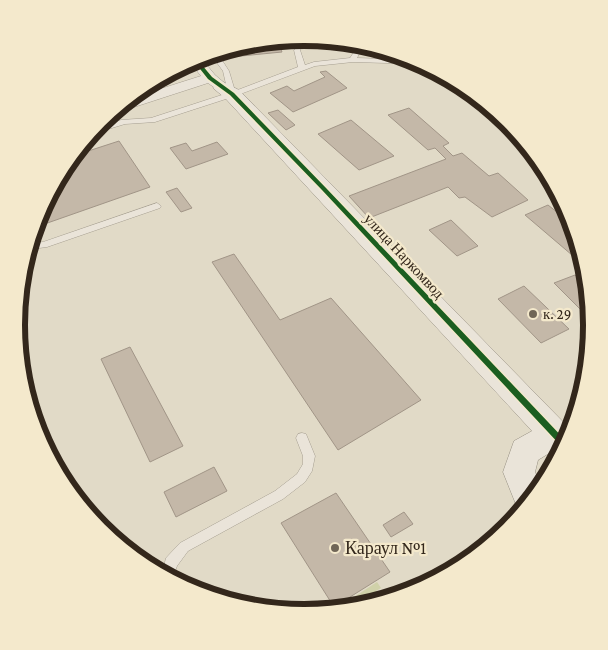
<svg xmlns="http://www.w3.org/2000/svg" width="608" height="650" viewBox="0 0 608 650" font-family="'Crimson Pro',serif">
  <rect width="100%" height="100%" fill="#e1dac7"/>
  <polygon fill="#d0d1a9" points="377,582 381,588 376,591 380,597 342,605"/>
  <g fill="#c4b8a8" stroke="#a19587">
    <polygon points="278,42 282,52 231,57 229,52"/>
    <polygon points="326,71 347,88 293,112 270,93 287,86 294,91 325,77 320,72"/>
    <polygon points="160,82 165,88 140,95"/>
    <polygon points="409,108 449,143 443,146 453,156 462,153 489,176 498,173 528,200 492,217 465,197 459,198 448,187 369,218 349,196 446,159 435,148 428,150 388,115"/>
    <polygon points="278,110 295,125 286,130 268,113"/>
    <polygon points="351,120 394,156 359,170 318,134"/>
    <polygon points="119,141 150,187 36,227 38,215 79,154"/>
    <polygon points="217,142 228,154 186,169 170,148 186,143 192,151"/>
    <polygon points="177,188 192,208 181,212 166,192"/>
    <polygon points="548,205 572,224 579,261 525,215"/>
    <polygon points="451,220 478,246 457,256 429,230"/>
    <polygon points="234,254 280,320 331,298 421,400 338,450 212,262"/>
    <polygon points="575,275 583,283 591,320 554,283"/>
    <polygon points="524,286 569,329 541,343 498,299"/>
    <polygon points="130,347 183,446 150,462 101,359"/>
    <polygon points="214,467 227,491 176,517 164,492"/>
    <polygon points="336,493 390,572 334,607 281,523"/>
    <polygon points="404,512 413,524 391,537 383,525"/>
  </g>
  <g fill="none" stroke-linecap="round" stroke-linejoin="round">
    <g stroke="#a69f91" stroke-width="1">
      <g id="lane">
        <polygon points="304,37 306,44 300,50 305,65 314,62 350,58 354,52 359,48 365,49 359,54 357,58 415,60 421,64 353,62 315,66 235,96 155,122 125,124 92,134 96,129 121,120 151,118 228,93 223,71 212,56 218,54 229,71 235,91 298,67 294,50 300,44 298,39"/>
        <polygon points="157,203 161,206 160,208 47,247 31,249 33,243 43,242"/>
        <polygon points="302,433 306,434 315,456 312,471 305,482 283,499 188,551 177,566 173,577 163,570 166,558 180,543 275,491 297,474 303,464 303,456 296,438 298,434"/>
      </g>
    </g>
    <g stroke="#a69f91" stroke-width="1">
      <polygon id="street" points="201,58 215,75 227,85 225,88 215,88 208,83 128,109 119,109 138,96 201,76 190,62"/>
    </g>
    <g stroke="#958e81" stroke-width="1">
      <polygon id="secondary" points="223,82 239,90 571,430 570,435 556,455 551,452 538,460 535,472 539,481 521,508 517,507 503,472 514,441 532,431 225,98 213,88 216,84"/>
    </g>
    <use href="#lane" fill="#eae4d9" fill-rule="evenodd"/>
    <use href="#street" fill="#eae4d9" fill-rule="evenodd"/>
    <use href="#secondary" fill="#eae4d9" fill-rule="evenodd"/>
    <polyline stroke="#a8a49a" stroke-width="2.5" stroke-dasharray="6 6" stroke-linecap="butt" points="503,118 508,123"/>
    <g stroke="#f4e9cc" stroke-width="3">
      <polygon id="cycleway" points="194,59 197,59 212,77 234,93 326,188 566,441 562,447 322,190 230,95 208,79 193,60"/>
    </g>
    <use href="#cycleway" fill="#1b5e20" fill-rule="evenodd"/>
  </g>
  <g fill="#706657" stroke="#f4e9cc" stroke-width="2">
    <circle cx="533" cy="314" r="5"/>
    <circle cx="335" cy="548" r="5"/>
  </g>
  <g text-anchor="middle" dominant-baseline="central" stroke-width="4.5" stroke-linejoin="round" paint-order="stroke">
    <g font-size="15" fill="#33271b" stroke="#f4e9cc">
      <text transform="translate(404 256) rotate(47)">улица Наркомвод</text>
    </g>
    <g font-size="15" fill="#33271b" stroke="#f4e9cc" text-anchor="start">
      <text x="543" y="314">к. 29</text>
    </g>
    <g font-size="18" fill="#33271b" stroke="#f4e9cc" text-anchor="start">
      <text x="345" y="548">Караул №1</text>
    </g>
  </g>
  <path d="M0 0H608V650H0ZM25 325a279 279 0 1 1 558 0a279 279 0 1 1-558 0Z" fill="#f4e9cc" fill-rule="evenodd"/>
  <path fill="none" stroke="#33271b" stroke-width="6" d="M25 325a279 279 0 1 1 558 0a279 279 0 1 1-558 0Z"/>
</svg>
